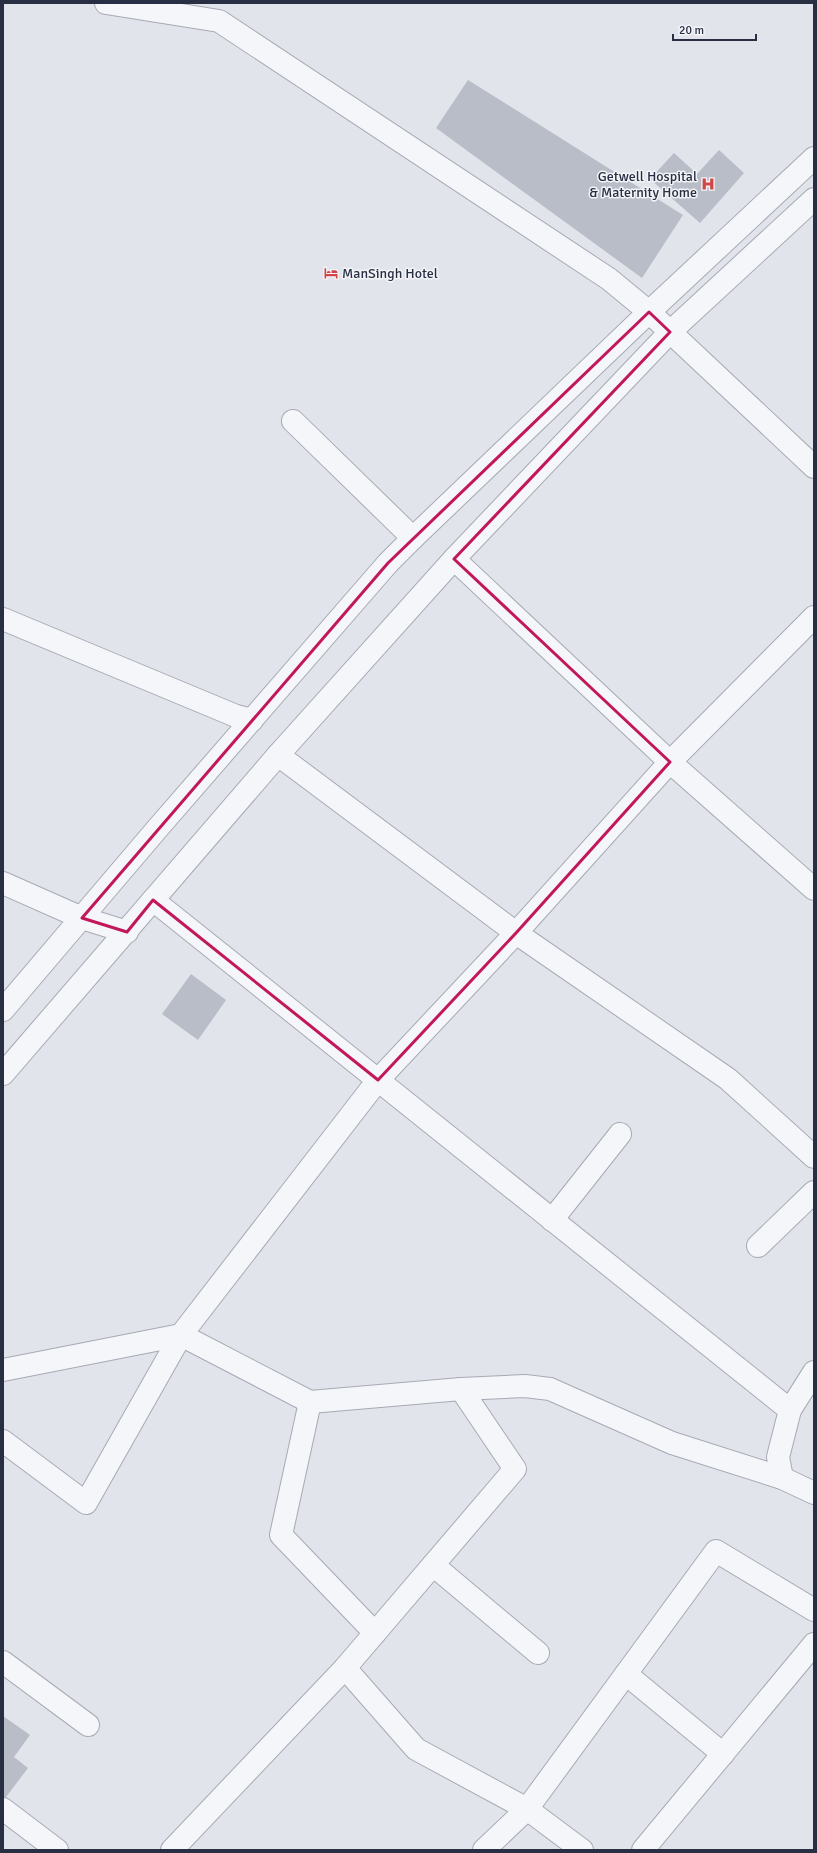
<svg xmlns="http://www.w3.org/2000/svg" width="817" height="1853" viewBox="0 0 817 1853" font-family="Signika,sans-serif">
  <rect width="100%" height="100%" fill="#e2e4eb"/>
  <g fill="#b9bdc8">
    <polygon points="468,80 683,215 642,278 436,128"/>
    <polygon points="719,150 744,173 700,223 650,179 674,153 697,174"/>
    <polygon points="191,974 226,1000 198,1040 162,1014"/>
    <polygon points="3,1716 30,1735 14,1757 28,1768 3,1801"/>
  </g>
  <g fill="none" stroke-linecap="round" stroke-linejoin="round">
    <g stroke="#a7aab5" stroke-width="24">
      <g id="minor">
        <polyline points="106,3 219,21 609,279 649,312 814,467"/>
        <polyline points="293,421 413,538"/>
        <polyline points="454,559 670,762 814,889"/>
        <polyline points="814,617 670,762 516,933 728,1079 814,1157"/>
        <polyline points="3,619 236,716 252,720"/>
        <polyline points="3,883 82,918 127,932"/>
        <polyline points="153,900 790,1410"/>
        <polyline points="3,1010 157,829 388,563 413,538 649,312 814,158"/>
        <polyline points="3,1074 278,755 454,559 670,332 814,199"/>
        <polyline points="552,1220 620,1134"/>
        <polyline points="758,1246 814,1192"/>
        <polyline points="3,1370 181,1335 310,1402 461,1389 525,1386 550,1389 672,1443 782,1478 814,1493"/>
        <polyline points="310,1402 281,1535 375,1633"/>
        <polyline points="3,1441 86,1503 181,1335 378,1080 516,933 278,755"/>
        <polyline points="782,1478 778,1457 790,1410 814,1372"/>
        <polyline points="433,1565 538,1653"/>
        <polyline points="3,1662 88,1725"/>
        <polyline points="345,1668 416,1749 527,1809 582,1850"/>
        <polyline points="626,1674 723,1754"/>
        <polyline points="3,1809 57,1850"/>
        <polyline points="172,1850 345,1668 515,1469 461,1389"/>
        <polyline points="484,1850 527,1809 716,1551 814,1610"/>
        <polyline points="643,1850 814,1644"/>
      </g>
    </g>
    <use href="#minor" stroke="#f5f6f9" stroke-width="22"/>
  </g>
  <path fill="none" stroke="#c2185b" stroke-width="3" stroke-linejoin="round" d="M649 312 670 332 454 559 670 762 516 933 378 1080 153 900 127 932 82 918 388 563Z"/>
  <defs>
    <g id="hospital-bare" transform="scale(1.08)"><path d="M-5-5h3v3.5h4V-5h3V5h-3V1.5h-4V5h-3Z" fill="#d34446" stroke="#f2f4f8" stroke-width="2.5" paint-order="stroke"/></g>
    <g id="hotel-bare" transform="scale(1.08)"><path d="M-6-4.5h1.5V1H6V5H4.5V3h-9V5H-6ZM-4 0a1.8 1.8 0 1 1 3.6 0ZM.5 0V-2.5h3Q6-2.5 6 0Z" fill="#d34446" stroke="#f2f4f8" stroke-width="2.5" paint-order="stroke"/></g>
  </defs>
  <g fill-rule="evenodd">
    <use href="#hospital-bare" x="708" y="184"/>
    <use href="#hotel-bare" x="331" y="273"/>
  </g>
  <g text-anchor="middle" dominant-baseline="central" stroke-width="3" stroke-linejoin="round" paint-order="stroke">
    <g font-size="14" fill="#292f43" stroke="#f2f4f8" text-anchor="end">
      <text x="697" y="176">Getwell Hospital<tspan x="697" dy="16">&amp; Maternity Home</tspan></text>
      <text x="342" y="273" text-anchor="start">ManSingh Hotel</text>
    </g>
  </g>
  <rect width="817" height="1853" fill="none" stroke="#292f43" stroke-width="8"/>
  <path d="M673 34v6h83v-6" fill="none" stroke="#292f43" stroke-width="2"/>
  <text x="679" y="34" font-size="12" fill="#292f43" stroke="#f2f4f8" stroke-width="3" paint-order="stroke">20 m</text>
</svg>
